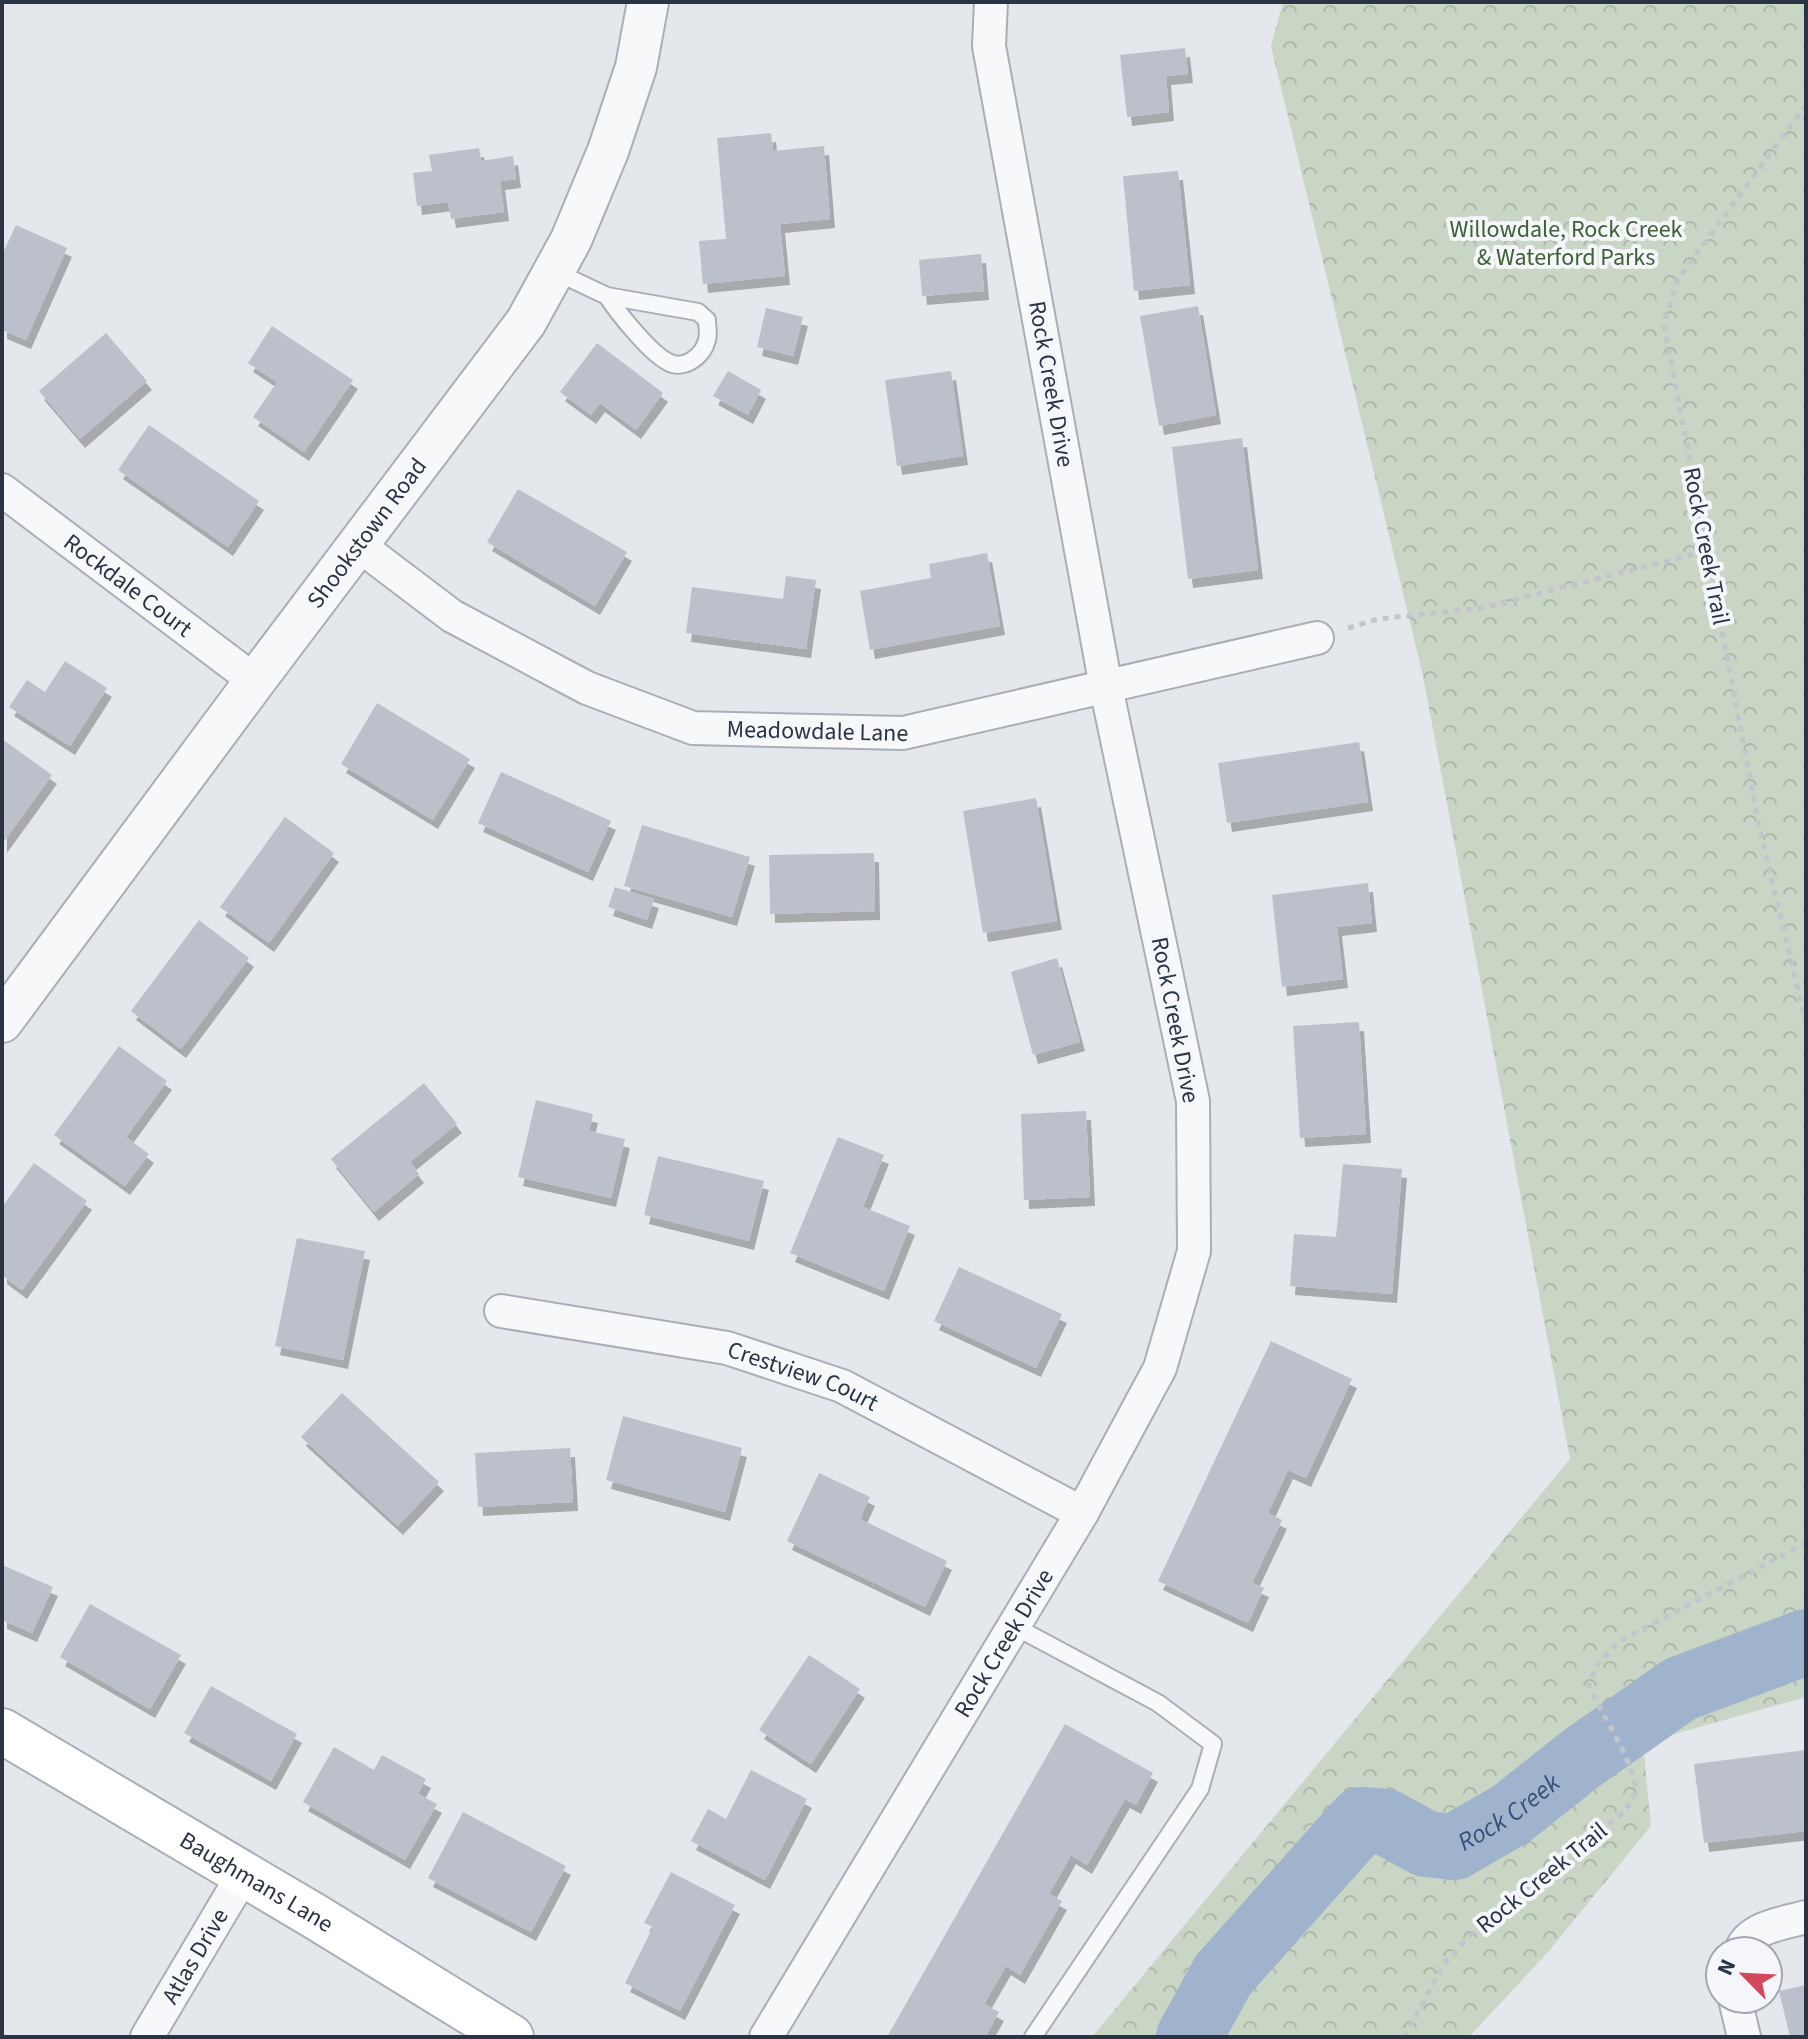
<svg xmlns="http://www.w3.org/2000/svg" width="1808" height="2039" viewBox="0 0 1808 2039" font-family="'Source Sans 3',sans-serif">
  <defs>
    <pattern id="forest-crowns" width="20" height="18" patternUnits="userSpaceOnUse" patternTransform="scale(2)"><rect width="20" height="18" fill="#c9d6c5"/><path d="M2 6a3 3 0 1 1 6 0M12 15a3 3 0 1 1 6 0" fill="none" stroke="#adb8ab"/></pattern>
    <filter id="shadow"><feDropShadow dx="5" dy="9" stdDeviation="0" flood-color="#0004"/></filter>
  </defs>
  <rect width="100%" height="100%" fill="#e4e7ec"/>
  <polygon fill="url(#forest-crowns)" points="1283,2 1806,2 1806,1697 1643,1743 1651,1826 1548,1952 1469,2037 1092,2037 1570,1459 1423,676 1271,46"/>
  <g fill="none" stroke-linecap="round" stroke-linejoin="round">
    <path stroke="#9fb4cc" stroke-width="66" id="s1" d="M1189 2037 1223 1975 1361 1820 1386 1822 1426 1844 1454 1847 1510 1815 1582 1758 1680 1689 1806 1642"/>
  </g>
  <g fill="#bbc0ca" filter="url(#shadow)">
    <polygon points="1185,48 1188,74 1166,76 1169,112 1127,117 1120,55"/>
    <polygon points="771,133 773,151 824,146 830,219 780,224 785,276 703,284 699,241 726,239 717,138"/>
    <polygon points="479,148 481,161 513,156 516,179 500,181 504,212 451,219 448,202 417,206 413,173 432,171 429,155"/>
    <polygon points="1178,171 1190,285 1134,291 1123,176"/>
    <polygon points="16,225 67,248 26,340 2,330 2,255"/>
    <polygon points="981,254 984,291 922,296 919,260"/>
    <polygon points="1198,306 1216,415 1159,426 1140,316"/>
    <polygon points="766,308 803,317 793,356 757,347"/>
    <polygon points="272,326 353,380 304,452 253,417 277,382 248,363"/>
    <polygon points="106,333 147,381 80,439 39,391"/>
    <polygon points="597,343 663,393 636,430 600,403 591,415 560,392"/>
    <polygon points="728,371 761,390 748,415 713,396"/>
    <polygon points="951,371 963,456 897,466 885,380"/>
    <polygon points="149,425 259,501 228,547 118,470"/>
    <polygon points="1242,438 1258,570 1188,579 1172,447"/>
    <polygon points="518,489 627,552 595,606 487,542"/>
    <polygon points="987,553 1000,626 870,650 860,591 931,578 929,564"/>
    <polygon points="786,576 816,580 806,649 686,633 692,587 783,599"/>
    <polygon points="65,661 107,688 70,746 9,707 27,680 45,692"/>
    <polygon points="377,703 470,759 433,820 341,764"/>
    <polygon points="2,739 52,775 2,844"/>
    <polygon points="1359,742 1368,802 1227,823 1218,763"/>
    <polygon points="501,772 611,821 588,872 478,823"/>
    <polygon points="1036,798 1057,921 983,933 963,811"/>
    <polygon points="285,817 334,853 269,943 220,907"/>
    <polygon points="642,825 750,857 732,917 624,886"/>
    <polygon points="874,853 875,911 770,914 769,855"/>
    <polygon points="1368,883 1372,923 1337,927 1343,979 1282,987 1272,895"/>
    <polygon points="615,887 654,899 647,920 608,907"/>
    <polygon points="199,920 249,958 181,1049 131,1011"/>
    <polygon points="1057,958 1080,1042 1033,1055 1011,972"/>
    <polygon points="1359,1022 1366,1134 1300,1138 1293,1026"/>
    <polygon points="119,1046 167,1081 126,1137 149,1154 125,1186 54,1135"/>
    <polygon points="424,1083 457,1124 410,1162 419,1174 374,1212 331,1159"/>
    <polygon points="536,1100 593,1114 589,1131 625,1139 611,1198 518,1177"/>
    <polygon points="1086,1111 1090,1197 1024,1200 1021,1114"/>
    <polygon points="838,1137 884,1155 863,1207 910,1226 884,1291 790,1253"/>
    <polygon points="658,1156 764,1181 749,1241 644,1215"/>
    <polygon points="34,1163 87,1201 22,1290 2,1275 2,1207"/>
    <polygon points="1343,1164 1402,1169 1392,1294 1290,1286 1294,1234 1336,1237"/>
    <polygon points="297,1238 365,1251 343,1360 275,1346"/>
    <polygon points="959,1267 1062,1314 1036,1368 934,1321"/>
    <polygon points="1271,1341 1352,1379 1306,1478 1288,1470 1268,1513 1282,1520 1252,1583 1264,1588 1248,1623 1158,1581"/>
    <polygon points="342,1393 439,1482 398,1526 301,1437"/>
    <polygon points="623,1416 742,1448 725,1512 606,1480"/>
    <polygon points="570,1448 573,1502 478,1507 475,1453"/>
    <polygon points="819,1473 870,1497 860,1519 947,1561 925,1607 787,1541"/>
    <polygon points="2,1565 53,1587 32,1633 2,1620"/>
    <polygon points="90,1604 181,1655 150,1709 60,1657"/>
    <polygon points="809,1655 860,1689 811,1764 759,1730"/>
    <polygon points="211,1686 297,1734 271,1781 184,1733"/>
    <polygon points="1065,1724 1153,1773 1136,1805 1125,1799 1087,1865 1071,1855 1049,1894 1062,1901 1020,1975 1006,1966 984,2004 999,2012 985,2037 887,2037"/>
    <polygon points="334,1747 374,1770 382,1755 426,1779 418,1794 437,1804 405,1860 303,1802"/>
    <polygon points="1806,1750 1806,1831 1704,1843 1694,1764"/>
    <polygon points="751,1770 807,1799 765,1880 691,1841 708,1809 726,1819"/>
    <polygon points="463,1812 566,1866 531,1932 428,1878"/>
    <polygon points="671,1872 735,1905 680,2011 625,1983 653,1927 644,1923"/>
    <polygon points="1806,1985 1806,2037 1790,2037 1779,1991"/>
  </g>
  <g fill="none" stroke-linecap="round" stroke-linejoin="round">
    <g stroke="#a9aeb7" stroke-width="20">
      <g id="service">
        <path d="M554 271 607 296 698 312 707 320C707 326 709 334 707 340 703 356 684 371 668 362 650 353 618 313 607 296"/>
        <polyline points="1014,1626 1158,1703 1213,1744 1200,1789 1033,2037"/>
      </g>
    </g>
    <g stroke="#a9aeb7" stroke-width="36">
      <g id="minor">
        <path id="s2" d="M2 490 255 681"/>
        <path id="s3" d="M357 544 452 616 587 688 693 728 903 733 1317 638"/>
        <path id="s4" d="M501 1311 727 1348 842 1386 1082 1513"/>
        <path d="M1741 1951C1748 1927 1785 1923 1806 1917"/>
        <polyline points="1735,1999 1744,2037"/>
        <path id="s5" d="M147 2037 243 1875"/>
        <path id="s6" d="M766 2037 1082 1513 1160 1368 1194 1251 1193 1101 1106 687 989 46 991 2"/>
      </g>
    </g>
    <g stroke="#a9aeb7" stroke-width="44">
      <g id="tertiary">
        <path id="s7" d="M2 1022 255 681 526 322 571 240 608 151 636 67 648 2"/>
      </g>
    </g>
    <g stroke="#a9aeb7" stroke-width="48">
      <g id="secondary">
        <path id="s8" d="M2 1731 316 1917 511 2037"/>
      </g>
    </g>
    <g stroke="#c2c5cb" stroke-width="5" stroke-dasharray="6 6" stroke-linecap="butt">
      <polyline points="1806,105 1678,279 1664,324 1758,821 1806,1024"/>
      <polyline points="1348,628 1378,619 1482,608 1706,551"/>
      <path d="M1404 2037 1444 1964 1486 1918 1625 1811C1628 1806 1633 1800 1634 1795 1642 1772 1598 1710 1589 1685L1597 1665 1620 1641 1806 1543"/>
    </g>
    <use href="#service" stroke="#f7f8fa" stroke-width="16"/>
    <use href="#minor" stroke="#f7f8fa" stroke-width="32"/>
    <use href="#tertiary" stroke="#f7f8fa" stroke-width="40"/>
    <use href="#secondary" stroke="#fff" stroke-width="44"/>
  </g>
  <g text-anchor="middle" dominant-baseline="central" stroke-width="8" stroke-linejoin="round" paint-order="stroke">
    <g font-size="24" fill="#3f6138" stroke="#f4f6f9">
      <text x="1566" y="229">Willowdale, Rock Creek<tspan x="1566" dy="28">&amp; Waterford Parks</tspan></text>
    </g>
    <g font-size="24" fill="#2b3445" stroke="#f4f6f9">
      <text transform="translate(1051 384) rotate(80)">Rock Creek Drive</text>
      <text stroke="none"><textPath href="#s7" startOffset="610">Shookstown Road</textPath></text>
      <text transform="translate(1706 546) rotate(79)">Rock Creek Trail</text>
      <text stroke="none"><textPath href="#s2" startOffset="158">Rockdale Court</textPath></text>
      <text stroke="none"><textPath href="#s3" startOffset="510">Meadowdale Lane</textPath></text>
      <text transform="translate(1175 1020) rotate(79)">Rock Creek Drive</text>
      <text stroke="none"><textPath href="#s4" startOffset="310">Crestview Court</textPath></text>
      <text stroke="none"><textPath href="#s6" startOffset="460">Rock Creek Drive</textPath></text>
      <text transform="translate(1542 1878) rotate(-39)">Rock Creek Trail</text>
      <text stroke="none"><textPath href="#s8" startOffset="296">Baughmans Lane</textPath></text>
      <text stroke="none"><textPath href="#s5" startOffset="94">Atlas Drive</textPath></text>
    </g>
    <g font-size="26" font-style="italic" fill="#34527a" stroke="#f4f6f9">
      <text stroke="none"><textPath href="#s1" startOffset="442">Rock Creek</textPath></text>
    </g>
  </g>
  <rect width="1808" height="2039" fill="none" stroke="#2b3445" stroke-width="8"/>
  <g transform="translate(1744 1975) rotate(294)"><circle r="38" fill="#f4f6f9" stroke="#a4a8b1" stroke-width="2"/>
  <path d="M0-6L14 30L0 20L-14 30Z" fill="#d1495b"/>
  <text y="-12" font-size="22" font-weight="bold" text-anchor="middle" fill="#2b3445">N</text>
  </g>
</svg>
